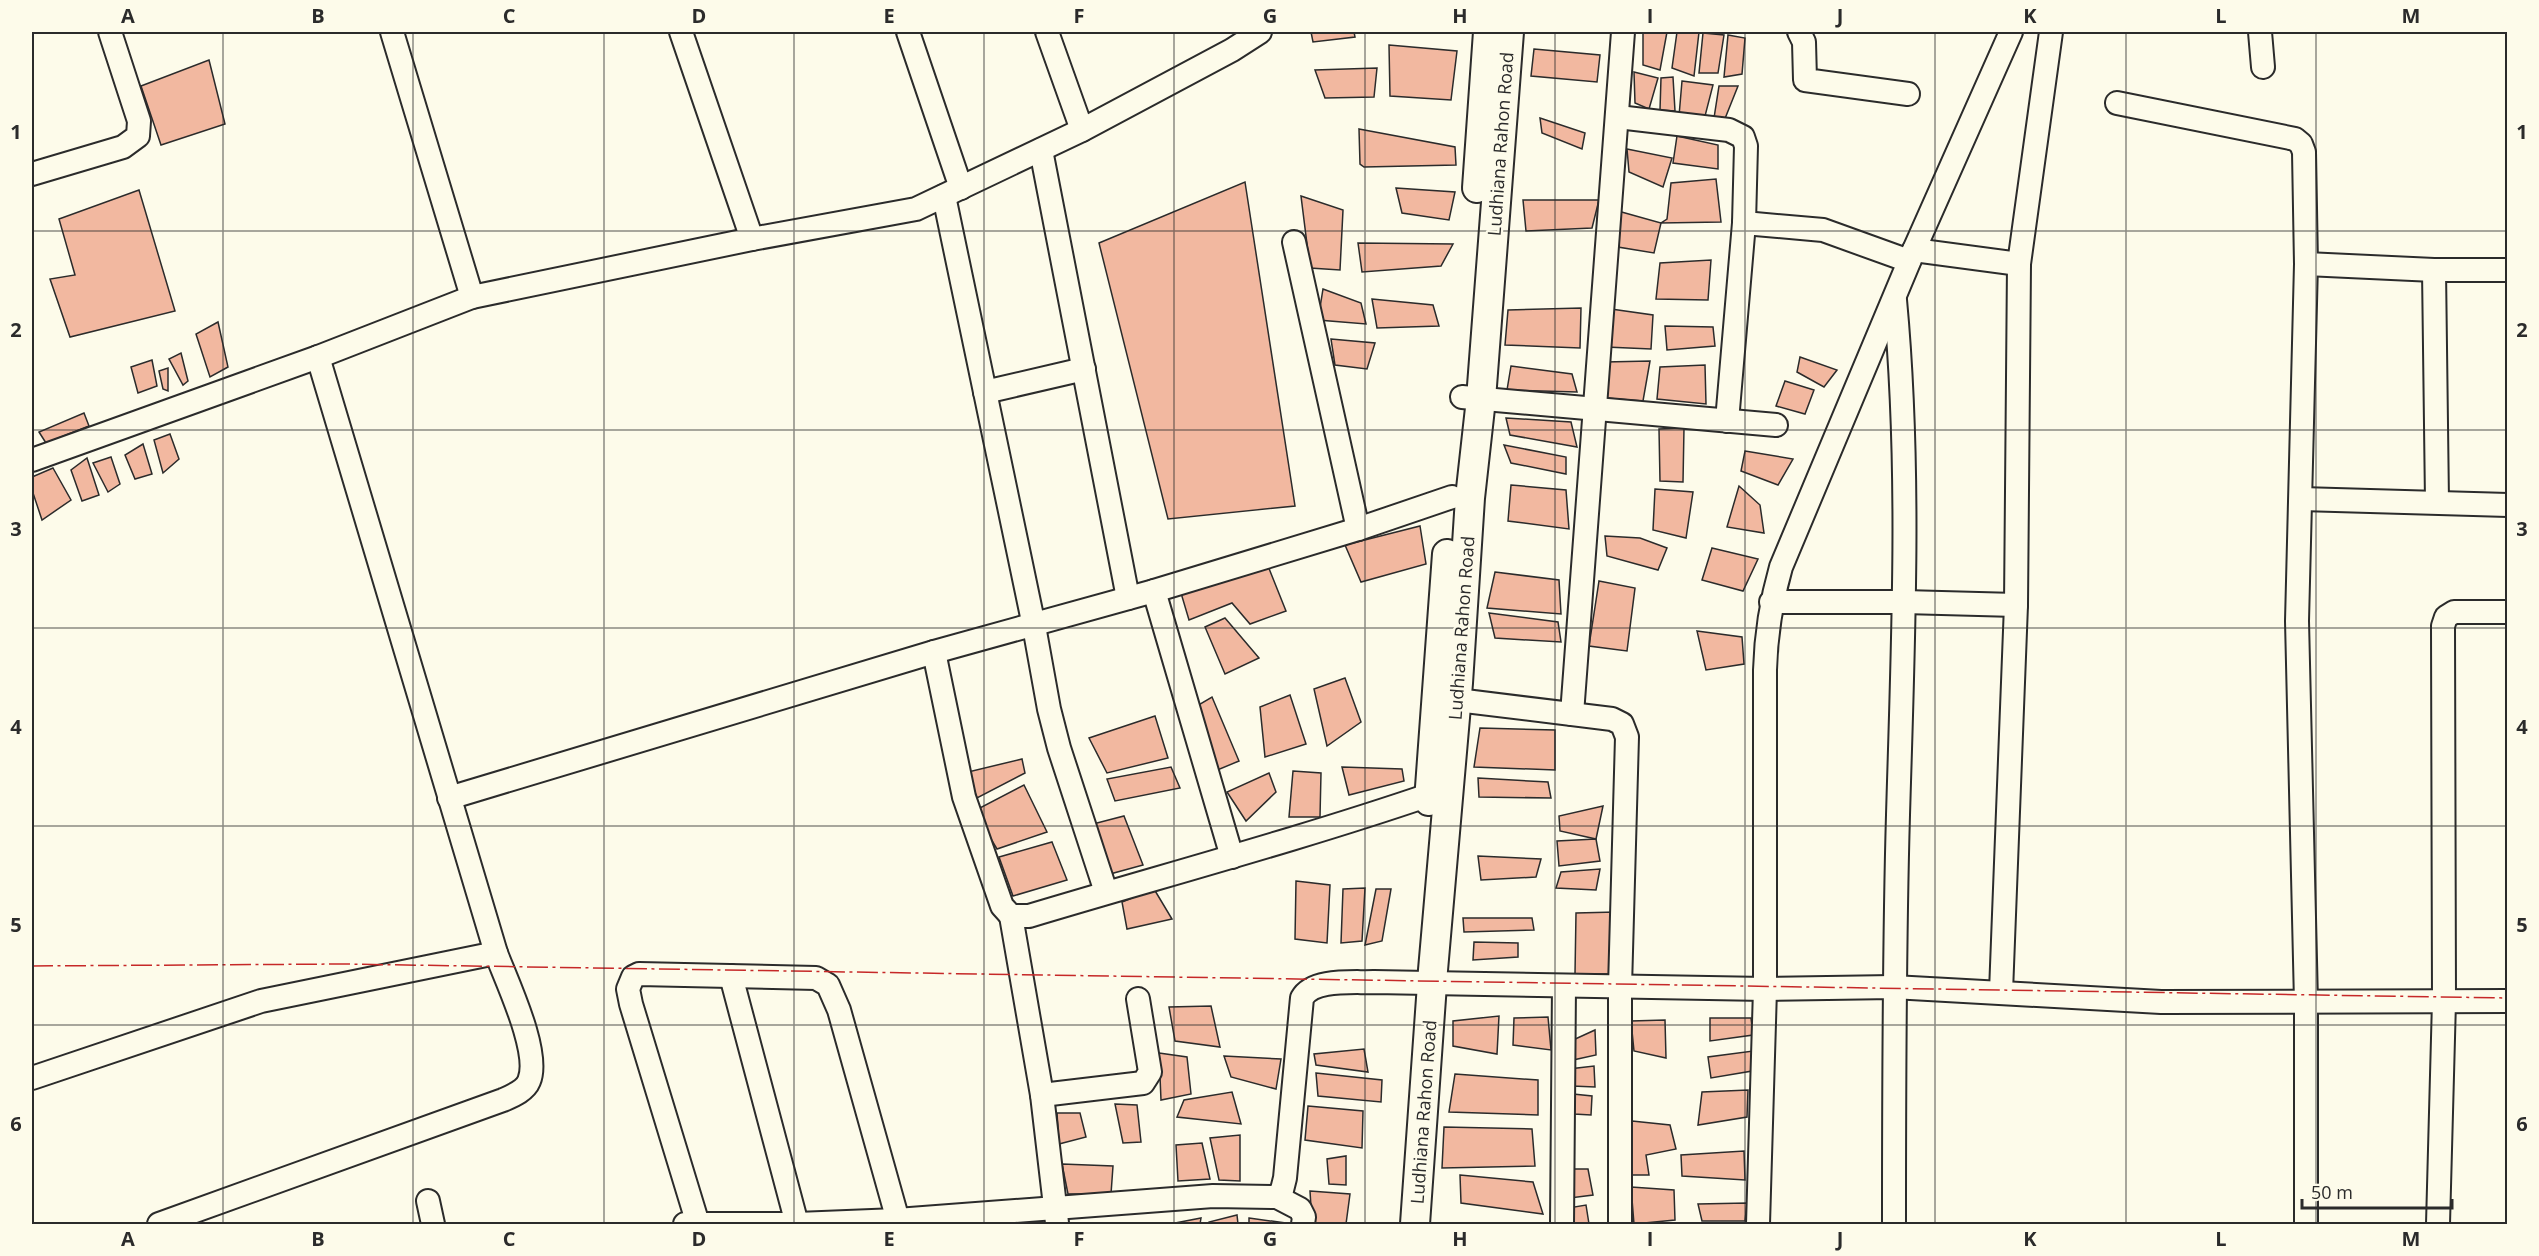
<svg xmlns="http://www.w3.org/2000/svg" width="2539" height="1256" viewBox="0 0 2539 1256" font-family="'Open Sans',sans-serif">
  <rect width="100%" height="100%" fill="#fdfbea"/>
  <g fill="#f2b8a0" stroke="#2b2b2b" stroke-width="1.5">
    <polygon points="1311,32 1354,32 1355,37 1313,42"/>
    <polygon points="1643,32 1667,32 1660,70 1643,65"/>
    <polygon points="1677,32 1699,32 1694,76 1672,68"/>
    <polygon points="1703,33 1724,35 1718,73 1699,73"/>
    <polygon points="1728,35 1745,38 1742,74 1724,77"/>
    <polygon points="1389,45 1457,51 1451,100 1390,96"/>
    <polygon points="1534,49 1600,55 1597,82 1531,76"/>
    <polygon points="209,60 225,124 161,145 141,86"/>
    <polygon points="1377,68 1374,97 1325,98 1315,70"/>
    <polygon points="1634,72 1658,78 1649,109 1635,103"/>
    <polygon points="1673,77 1675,111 1660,110 1661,78"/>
    <polygon points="1682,81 1713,85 1704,120 1679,116"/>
    <polygon points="1719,86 1738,86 1724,121 1714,118"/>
    <polygon points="1540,118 1585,133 1582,149 1542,133"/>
    <polygon points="1359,129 1455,147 1456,165 1364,167 1360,164"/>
    <polygon points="1677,136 1718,145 1718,169 1673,163"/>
    <polygon points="1627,149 1672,158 1663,187 1629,172"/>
    <polygon points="1716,179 1721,222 1661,223 1667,219 1671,183"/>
    <polygon points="1245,182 1295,506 1168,519 1099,243"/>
    <polygon points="1396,188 1455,192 1449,220 1402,213"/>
    <polygon points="139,190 175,311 70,337 50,279 75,275 59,219"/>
    <polygon points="1301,196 1343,210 1340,270 1310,268"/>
    <polygon points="1523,200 1599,200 1592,228 1526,231"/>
    <polygon points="1618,211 1661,223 1654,253 1618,247"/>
    <polygon points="1358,243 1453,244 1441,266 1362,272"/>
    <polygon points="1711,260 1708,300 1656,299 1660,263"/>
    <polygon points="1323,289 1361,303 1366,324 1318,320"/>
    <polygon points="1372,299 1433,305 1439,326 1377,328"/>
    <polygon points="1581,308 1580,348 1505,345 1508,310"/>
    <polygon points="1611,309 1653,315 1651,349 1606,347"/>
    <polygon points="218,322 228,367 210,377 196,334"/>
    <polygon points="1665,326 1713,327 1715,346 1667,350"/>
    <polygon points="1331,339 1375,343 1367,369 1335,365"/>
    <polygon points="181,353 188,381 183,385 169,359"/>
    <polygon points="1800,357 1837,370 1824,387 1797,372"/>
    <polygon points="152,360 157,386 138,393 131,367"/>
    <polygon points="1650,361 1643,401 1605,398 1605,362"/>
    <polygon points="1705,365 1706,404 1657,399 1660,367"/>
    <polygon points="1511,366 1572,374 1577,392 1507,390"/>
    <polygon points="168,368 168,391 163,389 159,371"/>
    <polygon points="1785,381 1814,390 1805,414 1776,406"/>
    <polygon points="84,413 89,426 46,443 39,432"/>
    <polygon points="1506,418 1571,422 1577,447 1510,435"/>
    <polygon points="1684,428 1683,482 1660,481 1659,429"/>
    <polygon points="170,434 179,459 163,473 154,440"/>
    <polygon points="143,444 152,474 135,479 125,455"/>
    <polygon points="1504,445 1566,457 1566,474 1511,463"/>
    <polygon points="1745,451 1793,459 1778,485 1741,471"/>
    <polygon points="111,457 120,484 108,492 93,463"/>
    <polygon points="87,458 99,495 82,501 71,470"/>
    <polygon points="53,468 71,500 42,520 32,490 32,477"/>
    <polygon points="1511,485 1566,490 1569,529 1508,521"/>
    <polygon points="1739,486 1760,505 1764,533 1727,527"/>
    <polygon points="1655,489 1693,492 1686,538 1653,530"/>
    <polygon points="1420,526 1426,564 1361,582 1345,545"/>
    <polygon points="1605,536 1640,538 1667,548 1658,570 1607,556"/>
    <polygon points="1712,548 1758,559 1743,591 1702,580"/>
    <polygon points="1268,566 1286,611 1250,624 1232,603 1189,620 1181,593"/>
    <polygon points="1495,572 1559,580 1561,614 1487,608"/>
    <polygon points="1599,581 1635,588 1627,651 1589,646"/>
    <polygon points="1489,613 1558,622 1561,642 1495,638"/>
    <polygon points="1225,618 1259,658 1225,674 1205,627"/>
    <polygon points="1697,631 1742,637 1744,664 1706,670"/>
    <polygon points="1345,678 1361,722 1327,746 1314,689"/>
    <polygon points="1290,695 1306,744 1265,757 1260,707"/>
    <polygon points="1212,697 1239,761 1215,771 1195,707"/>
    <polygon points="1155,716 1168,758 1107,773 1089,738"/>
    <polygon points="1480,728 1555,730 1555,770 1474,767"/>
    <polygon points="1022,759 1025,773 977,798 968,772"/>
    <polygon points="1171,767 1180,788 1115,801 1107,779"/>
    <polygon points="1342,767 1402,769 1404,781 1349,795"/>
    <polygon points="1293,771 1321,773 1320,817 1289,817"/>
    <polygon points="1269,773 1276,792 1246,821 1227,792"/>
    <polygon points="1478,778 1548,782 1551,798 1479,797"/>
    <polygon points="1024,785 1047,832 997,849 974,811"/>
    <polygon points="1603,806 1596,839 1560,831 1559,816"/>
    <polygon points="1124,816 1143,865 1110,874 1093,824"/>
    <polygon points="1596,839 1600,861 1559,866 1557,841"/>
    <polygon points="1052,842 1067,880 1013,896 999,857"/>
    <polygon points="1478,856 1541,859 1536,877 1481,880"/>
    <polygon points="1600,869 1596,890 1556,888 1561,872"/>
    <polygon points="1296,881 1330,885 1327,943 1295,939"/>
    <polygon points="1365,888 1362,941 1341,943 1343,889"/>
    <polygon points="1154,889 1172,919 1127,929 1122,902"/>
    <polygon points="1376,889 1391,889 1382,941 1365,945"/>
    <polygon points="1616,912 1618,974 1575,974 1576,913"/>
    <polygon points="1463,918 1532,918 1534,930 1464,932"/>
    <polygon points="1474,942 1518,943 1518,957 1473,960"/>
    <polygon points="1211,1006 1220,1047 1175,1041 1169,1007"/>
    <polygon points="1499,1016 1497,1054 1453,1046 1453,1021"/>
    <polygon points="1548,1017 1551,1050 1513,1045 1514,1018"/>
    <polygon points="1710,1018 1751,1018 1753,1035 1710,1041"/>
    <polygon points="1665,1020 1666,1058 1634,1051 1631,1021"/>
    <polygon points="1595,1030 1596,1055 1573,1060 1573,1040"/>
    <polygon points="1364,1049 1368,1072 1316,1065 1314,1054"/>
    <polygon points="1753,1051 1752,1071 1711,1078 1708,1057"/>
    <polygon points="1159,1053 1187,1057 1191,1094 1161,1100"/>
    <polygon points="1224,1056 1281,1059 1276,1089 1231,1077"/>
    <polygon points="1594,1066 1595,1087 1572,1086 1569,1069"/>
    <polygon points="1316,1073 1382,1080 1381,1102 1318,1096"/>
    <polygon points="1455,1074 1538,1080 1538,1115 1449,1112"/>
    <polygon points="1748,1090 1747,1117 1698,1125 1702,1092"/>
    <polygon points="1232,1092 1241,1124 1177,1117 1184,1100"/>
    <polygon points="1573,1094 1592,1096 1591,1115 1574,1114"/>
    <polygon points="1115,1104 1137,1105 1141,1142 1123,1143"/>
    <polygon points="1308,1106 1363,1111 1362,1148 1305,1140"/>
    <polygon points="1057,1113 1080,1113 1086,1137 1059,1144"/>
    <polygon points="1632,1121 1670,1125 1676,1149 1646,1155 1649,1175 1627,1175"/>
    <polygon points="1444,1127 1532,1129 1535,1166 1442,1168"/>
    <polygon points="1240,1135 1240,1181 1219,1180 1210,1138"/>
    <polygon points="1202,1143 1210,1179 1178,1181 1176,1145"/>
    <polygon points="1744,1151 1745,1180 1682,1176 1681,1155"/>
    <polygon points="1346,1156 1346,1185 1329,1184 1327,1159"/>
    <polygon points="1062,1164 1113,1166 1111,1194 1068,1194"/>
    <polygon points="1572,1169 1588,1169 1593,1195 1570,1198"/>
    <polygon points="1460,1175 1533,1182 1543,1214 1461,1203"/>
    <polygon points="1631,1187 1674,1190 1675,1220 1634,1224"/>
    <polygon points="1310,1191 1350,1194 1346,1224 1312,1223"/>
    <polygon points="1747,1203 1745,1221 1702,1221 1698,1204"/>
    <polygon points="1586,1205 1589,1224 1570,1224 1568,1208"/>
    <polygon points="1237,1215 1238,1224 1209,1224 1209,1222"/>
    <polygon points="1201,1218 1200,1224 1170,1224"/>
    <polygon points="1249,1218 1293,1224 1249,1224"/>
  </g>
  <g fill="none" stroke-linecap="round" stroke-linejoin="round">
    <g stroke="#2b2b2b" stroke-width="26">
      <g id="minor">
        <polyline points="392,32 472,297"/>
        <polyline points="681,32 752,239"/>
        <polyline points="908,32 961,188"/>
        <polyline points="1047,32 1082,130"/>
        <polyline points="1799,32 1804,42 1805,80 1908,94"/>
        <polyline points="2260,32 2263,67"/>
        <polyline points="2117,103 2295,139 2301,144 2304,152 2306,264 2297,621 2306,1002 2306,1224"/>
        <polyline points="1618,117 1729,130 1743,137 1746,146 1744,223 1727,421"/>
        <polyline points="1041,150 1128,598"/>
        <polyline points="32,174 123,147 138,136 139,121 110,32"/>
        <polyline points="944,196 1034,626 1049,709 1059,748 1106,892"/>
        <polyline points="1744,223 1823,230 1909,261"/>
        <polyline points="1294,242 1358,529"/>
        <polyline points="1914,250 2019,264"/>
        <polyline points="2306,264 2434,270 2508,270"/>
        <polyline points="2434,270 2437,502"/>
        <polyline points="985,392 1084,369"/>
        <polyline points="1462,397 1776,425"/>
        <polyline points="32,460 318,357 472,297 752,239 916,209 1082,130 1232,50 1260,32"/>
        <polyline points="2301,499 2508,505"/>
        <polyline points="1154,591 1232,857"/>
        <polyline points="1771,602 1904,602 2016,605"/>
        <path d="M934 652 964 797 1002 906 1011 916H1029C1162 876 1297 840 1429 795"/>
        <polyline points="1457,700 1612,719 1622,724 1627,737 1620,987 1620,1224"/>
        <polyline points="1572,714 1623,32"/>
        <polyline points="449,798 934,652 1154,591 1358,529 1452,497"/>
        <polyline points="1011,916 1042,1095 1057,1223"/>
        <polyline points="731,976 797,1224"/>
        <polyline points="2001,992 2016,605 2019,264 2051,32"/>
        <polyline points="32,1078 261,1001 496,953 318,357"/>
        <polyline points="1042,1095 1143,1083 1150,1072 1138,999"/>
        <path d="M1277 1197 1282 1190 1285 1178 1302 998C1313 978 1354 983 1374 982L1765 989 1893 987 2161 1002 2508 1001"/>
        <polyline points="428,1201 433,1224"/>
        <path d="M159 1224 503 1100C512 1096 525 1091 529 1081 541 1053 507 982 496 953"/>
        <polyline points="685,1224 797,1224 897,1220 1213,1196 1277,1197 1300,1209 1304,1217 1303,1224"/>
        <polyline points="698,1224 631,1004 628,989 633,977 639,974 816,978 828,985 839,1010 899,1224"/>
        <polyline points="1562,1224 1564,986"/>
        <path d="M1758 1224 1765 989V670C1766 634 1771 602 1781 567L1914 250 2011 32"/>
        <path d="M1894 1224C1894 1088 1894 952 1898 815 1903 644 1911 471 1895 300"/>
        <polyline points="2438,1224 2444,1001 2443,626 2446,617 2454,612 2508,612"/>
      </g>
    </g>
    <g stroke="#2b2b2b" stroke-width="32">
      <g id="major">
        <polyline points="1477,188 1488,32"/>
        <polyline points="1429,801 1447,554"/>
        <polyline points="1415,1224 1433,970 1458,683 1470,498 1481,399 1509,32"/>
      </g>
    </g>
    <use href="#minor" stroke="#fdfbea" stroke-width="22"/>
    <use href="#major" stroke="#fdfbea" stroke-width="28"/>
    <polyline stroke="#c62828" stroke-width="1.5" stroke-dasharray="21 4.5 3 4.5" stroke-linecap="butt" points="32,966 343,964 2508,998"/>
  </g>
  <path fill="none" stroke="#2b2b2b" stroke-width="1.5" stroke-opacity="0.55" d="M223 32V1224M413 32V1224M604 32V1224M794 32V1224M984 32V1224M1174 32V1224M1365 32V1224M1555 32V1224M1745 32V1224M1935 32V1224M2126 32V1224M2316 32V1224M32 231H2508M32 430H2508M32 628H2508M32 826H2508M32 1025H2508"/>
  <g text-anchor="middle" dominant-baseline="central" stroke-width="4.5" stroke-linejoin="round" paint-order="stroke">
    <g font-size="18" fill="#2b2b2b" stroke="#fdfbea">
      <text transform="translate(1500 144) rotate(-86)">Ludhiana Rahon Road</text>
      <text transform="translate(1461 628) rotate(-86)">Ludhiana Rahon Road</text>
      <text transform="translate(1423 1112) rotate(-86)">Ludhiana Rahon Road</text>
    </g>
  </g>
  <rect width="2539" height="1256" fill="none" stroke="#fdfbea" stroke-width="66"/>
  <path d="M2302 1199v9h150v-9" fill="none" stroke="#2b2b2b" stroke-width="3"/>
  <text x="2311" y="1199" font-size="18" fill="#2b2b2b" stroke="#fdfbea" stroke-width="4.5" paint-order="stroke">50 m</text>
  <rect x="33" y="33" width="2473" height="1190" fill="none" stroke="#2b2b2b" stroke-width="2"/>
  <g font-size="20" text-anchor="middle" font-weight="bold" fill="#2b2b2b">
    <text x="128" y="23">A</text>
    <text x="318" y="23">B</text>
    <text x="509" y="23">C</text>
    <text x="699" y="23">D</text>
    <text x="889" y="23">E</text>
    <text x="1079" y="23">F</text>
    <text x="1270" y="23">G</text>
    <text x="1460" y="23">H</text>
    <text x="1650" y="23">I</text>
    <text x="1840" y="23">J</text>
    <text x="2030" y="23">K</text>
    <text x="2221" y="23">L</text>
    <text x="2411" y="23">M</text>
    <text x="16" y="139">1</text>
    <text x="2522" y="139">1</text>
    <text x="16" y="337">2</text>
    <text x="2522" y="337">2</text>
    <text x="16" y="536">3</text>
    <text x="2522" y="536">3</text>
    <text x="16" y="734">4</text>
    <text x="2522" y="734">4</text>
    <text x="16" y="932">5</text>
    <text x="2522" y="932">5</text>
    <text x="16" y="1131">6</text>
    <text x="2522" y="1131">6</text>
    <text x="128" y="1246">A</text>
    <text x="318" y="1246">B</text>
    <text x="509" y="1246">C</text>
    <text x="699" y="1246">D</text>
    <text x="889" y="1246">E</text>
    <text x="1079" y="1246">F</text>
    <text x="1270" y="1246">G</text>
    <text x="1460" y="1246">H</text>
    <text x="1650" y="1246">I</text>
    <text x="1840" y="1246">J</text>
    <text x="2030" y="1246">K</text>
    <text x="2221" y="1246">L</text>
    <text x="2411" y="1246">M</text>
  </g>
</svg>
